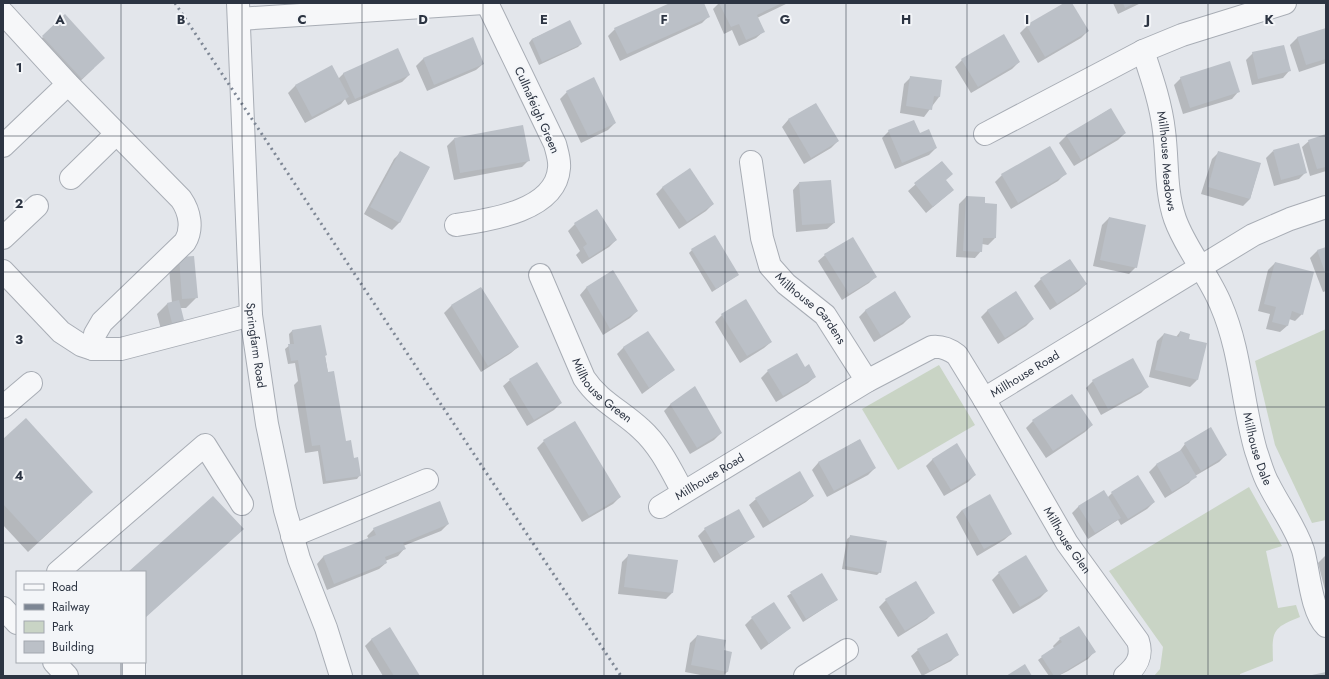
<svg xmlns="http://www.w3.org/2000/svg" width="1329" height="679" viewBox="0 0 1329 679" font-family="Jost,sans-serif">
  <rect width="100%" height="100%" fill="#e3e6eb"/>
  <g fill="#c9d4c5">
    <polygon points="1326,329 1326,520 1312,523 1275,445 1255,361"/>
    <polygon points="939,365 975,425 898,470 862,409"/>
    <path d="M1249 487 1282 546 1266 551 1278 608 1296 605 1300 617C1272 628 1272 631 1273 661L1240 674V676H1154L1160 669 1163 647 1109 571Z"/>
  </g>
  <g fill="#0003">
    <polygon points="672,3 703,3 709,16 702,23 620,61 608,36 615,29"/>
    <polygon points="719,3 788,3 757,18 763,32 756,38 739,46 732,30 724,34 713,9"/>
    <polygon points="1066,3 1071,3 1088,31 1081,38 1038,63 1020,33 1027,26"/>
    <polygon points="1113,3 1141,3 1118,14"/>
    <polygon points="570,22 581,44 578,47 539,65 529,43 532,39"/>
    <polygon points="1326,29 1326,63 1299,72 1290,45 1297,38"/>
    <polygon points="43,37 94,68 72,89 33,47"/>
    <polygon points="472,39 483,64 476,70 427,91 416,66 423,59"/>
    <polygon points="1253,53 1289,71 1283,78 1252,85 1246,60"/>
    <polygon points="962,60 1019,62 1012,69 971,93 955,67"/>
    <polygon points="331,67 338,79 344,73 409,75 402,82 348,105 345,99 341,104 305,123 288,93 295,86"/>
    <polygon points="911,77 941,81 939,97 924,117 900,113 904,84"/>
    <polygon points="1181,78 1238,92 1232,99 1183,114 1174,85"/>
    <polygon points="567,92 615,123 608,130 581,143 560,99"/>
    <polygon points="815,104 838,141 831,148 804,164 782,127 788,120"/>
    <polygon points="1110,109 1125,133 1118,140 1074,166 1059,143 1066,136"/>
    <polygon points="889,131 919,134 936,148 929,155 895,169 882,138"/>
    <polygon points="1326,136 1326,171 1310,176 1302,147 1309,141"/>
    <polygon points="454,139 529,160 522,167 454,180 447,146"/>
    <polygon points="1273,151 1306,172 1299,179 1274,186 1266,158"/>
    <polygon points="401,152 429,168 399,223 392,230 364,214 394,159"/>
    <polygon points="1219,152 1260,164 1250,199 1243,206 1201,194 1212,159"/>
    <polygon points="941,162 945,181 953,190 926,213 908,191"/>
    <polygon points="1065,174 1058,181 1011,209 995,182 1002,175"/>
    <polygon points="799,183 834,223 827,229 796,232 793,190"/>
    <polygon points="663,187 713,204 706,211 679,229 656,194"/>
    <polygon points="966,197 984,198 984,204 996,205 995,238 988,245 982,244 981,251 975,258 956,257 959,204"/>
    <polygon points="597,210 616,240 609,247 582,264 576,255 580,251 568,231 575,224"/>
    <polygon points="1109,218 1136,267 1129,274 1093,266 1102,225"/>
    <polygon points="1326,249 1326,291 1323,292 1310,258 1317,251"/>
    <polygon points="692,250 738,275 712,292 689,253"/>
    <polygon points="825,255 876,276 869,283 842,300 818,261"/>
    <polygon points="179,258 196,298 186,308 180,308 183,320 173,330 162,333 157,314 167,304 172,303 169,268"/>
    <polygon points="1069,260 1086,284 1079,291 1050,310 1034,286 1041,279"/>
    <polygon points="1275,263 1302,314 1295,321 1289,319 1287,326 1280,332 1266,329 1270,314 1258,311 1268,270"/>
    <polygon points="613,272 637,311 630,318 603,335 580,295 586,288"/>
    <polygon points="481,288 518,347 511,353 481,372 444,313 451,306"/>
    <polygon points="866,310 910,317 903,324 874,342 859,317"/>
    <polygon points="988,310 1033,319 1026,326 998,344 981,317"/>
    <polygon points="722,315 771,342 764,348 740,363 715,322"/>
    <polygon points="320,327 328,373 345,442 360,475 357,479 323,484 318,451 305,453 294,385 298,381 295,363 288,364 285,349 290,345 289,334 292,331"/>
    <polygon points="1180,332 1188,340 1197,380 1190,387 1149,377 1157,341 1164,334 1176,337"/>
    <polygon points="624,347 674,370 642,394 617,354"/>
    <polygon points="804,368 815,377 808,383 776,402 761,378 768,371"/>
    <polygon points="510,380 561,403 554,410 527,426 503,386"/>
    <polygon points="1093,381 1148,386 1141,393 1101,415 1086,388"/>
    <polygon points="671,404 721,433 714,440 690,454 664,411"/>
    <polygon points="1033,421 1092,425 1085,432 1046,458 1026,428"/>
    <polygon points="3,440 82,502 28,552 3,525"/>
    <polygon points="859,440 875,468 868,475 827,497 812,470 818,463"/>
    <polygon points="544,441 620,497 613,504 582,522 537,448"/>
    <polygon points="1185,444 1226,455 1219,462 1195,476 1189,483 1165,498 1149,472 1156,465 1179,452"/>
    <polygon points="933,459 975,475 968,482 944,496 926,466"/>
    <polygon points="1112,493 1154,502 1147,509 1121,525 1118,520 1088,539 1072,513 1079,506 1108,497"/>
    <polygon points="813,496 806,502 763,528 749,505 756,499"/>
    <polygon points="962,510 1011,534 1004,540 977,556 956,517"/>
    <polygon points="448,524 441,531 403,546 404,549 398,556 385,561 386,563 379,569 327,590 317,564 323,557 369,539 367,536 374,529"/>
    <polygon points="705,529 754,537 714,563 698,536"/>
    <polygon points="851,536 880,572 877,575 842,569 847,539"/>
    <polygon points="629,555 673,592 666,599 618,594 622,562"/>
    <polygon points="1325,556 1326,556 1326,594 1318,563"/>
    <polygon points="999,573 1047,591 1040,598 1013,614 992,580"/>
    <polygon points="821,574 837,600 803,622 787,596"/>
    <polygon points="886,600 934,612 927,619 898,637 879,607"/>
    <polygon points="752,618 790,628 761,650 745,625"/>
    <polygon points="697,636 723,651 731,653 727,672 723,676 706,676 685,672 690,643"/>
    <polygon points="372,639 419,676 383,676 365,646"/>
    <polygon points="1060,639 1094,652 1088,659 1068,671 1058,676 1049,676 1038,660 1054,648 1053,646"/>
    <polygon points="918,650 958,654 951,661 922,676 911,656"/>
  </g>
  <g fill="#bbc0c7">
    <polygon points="670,3 704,3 710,17 627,54 614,28"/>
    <polygon points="719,3 782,3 757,15 765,32 746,40 739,24 731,27"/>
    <polygon points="1064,3 1072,3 1089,31 1045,57 1026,25"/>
    <polygon points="1123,3 1135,3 1125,8"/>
    <polygon points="65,14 105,58 82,79 42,36"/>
    <polygon points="570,20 582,44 542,62 532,39"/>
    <polygon points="1326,28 1326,59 1306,65 1297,37"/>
    <polygon points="1004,34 1020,62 978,87 961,59"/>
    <polygon points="473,37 484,64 434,85 423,58"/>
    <polygon points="1284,45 1291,71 1258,79 1252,52"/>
    <polygon points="398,48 410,75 355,99 343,73"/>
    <polygon points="1230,61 1240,92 1190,108 1180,77"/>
    <polygon points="332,65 349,97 312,117 295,85"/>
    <polygon points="910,76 942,80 940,97 934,96 932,110 906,106"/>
    <polygon points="594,77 616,123 588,136 566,91"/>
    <polygon points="816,103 839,141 811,158 788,119"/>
    <polygon points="1111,108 1126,133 1081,160 1066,135"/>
    <polygon points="914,120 920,133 929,129 937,148 902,163 888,130"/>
    <polygon points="523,125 530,161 460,173 454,138"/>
    <polygon points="1326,134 1326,167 1317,169 1308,140"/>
    <polygon points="1299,143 1307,173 1281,180 1273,150"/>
    <polygon points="1050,146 1067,174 1018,203 1001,174"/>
    <polygon points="400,151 430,167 400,223 370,207"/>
    <polygon points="1218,151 1261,163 1250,199 1208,187"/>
    <polygon points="942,161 953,174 946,180 954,190 933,207 914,183"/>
    <polygon points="690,168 714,204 687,222 662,187"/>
    <polygon points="831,180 835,223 802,225 799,182"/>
    <polygon points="966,196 985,197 985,203 997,204 996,238 983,238 982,252 963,251"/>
    <polygon points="597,209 617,240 589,258 583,247 587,244 574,223"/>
    <polygon points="1109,217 1146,225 1137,268 1100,260"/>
    <polygon points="715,235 739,275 716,289 691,249"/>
    <polygon points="853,237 877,277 849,294 824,254"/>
    <polygon points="1326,247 1326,275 1317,250"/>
    <polygon points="194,256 198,298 182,299 179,257"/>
    <polygon points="1070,259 1087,284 1057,304 1040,278"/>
    <polygon points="1275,262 1314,272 1303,315 1292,311 1288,326 1272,322 1276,307 1264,304"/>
    <polygon points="613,270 638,311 610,329 586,287"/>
    <polygon points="481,287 519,347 488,366 451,305"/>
    <polygon points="895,291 911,317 881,336 865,310"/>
    <polygon points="1016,291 1034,319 1005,338 987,310"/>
    <polygon points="746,299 772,342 747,356 721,314"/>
    <polygon points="179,300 184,320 172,323 167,303"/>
    <polygon points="321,325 327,355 325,356 328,372 334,371 346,441 351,440 354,458 358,457 361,476 326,481 320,445 312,446 298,360 291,361 288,344 294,344 292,330"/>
    <polygon points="648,331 675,370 649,388 623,347"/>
    <polygon points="1180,331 1190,334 1189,339 1207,343 1198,380 1155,370 1164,333 1179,337"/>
    <polygon points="797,353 805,367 809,364 816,377 783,396 767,370"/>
    <polygon points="1133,358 1149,387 1108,409 1092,380"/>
    <polygon points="537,362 562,403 534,420 509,379"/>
    <polygon points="695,386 722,433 697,448 670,404"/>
    <polygon points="1072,394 1093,425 1053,451 1032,420"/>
    <polygon points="26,418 93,492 38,542 3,504 3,439"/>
    <polygon points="575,421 621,497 589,516 543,440"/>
    <polygon points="1211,427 1227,455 1201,471 1184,443"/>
    <polygon points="860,439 876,468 834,491 818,462"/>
    <polygon points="957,443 976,475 951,490 932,459"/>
    <polygon points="1181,450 1197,477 1172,492 1156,464"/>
    <polygon points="800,471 814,496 770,522 755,498"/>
    <polygon points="1138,475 1155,502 1128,519 1111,492"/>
    <polygon points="1104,490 1121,518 1095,533 1078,506"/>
    <polygon points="990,494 1012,534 984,549 962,510"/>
    <polygon points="213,496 244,529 145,618 145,572 128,572"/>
    <polygon points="440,501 449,524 403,543 406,549 385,557 387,563 334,584 323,556 376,535 373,528"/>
    <polygon points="739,509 755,537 721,557 704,528"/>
    <polygon points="850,535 887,541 881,573 845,566"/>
    <polygon points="628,554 678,560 673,593 624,587"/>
    <polygon points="1026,555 1048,591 1020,607 998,572"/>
    <polygon points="822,573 838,600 806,619 790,592"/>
    <polygon points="916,581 935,613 905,631 885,599"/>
    <polygon points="774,602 791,628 769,644 751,617"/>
    <polygon points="1079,626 1096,652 1058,676 1054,676 1041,656 1062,642 1059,638"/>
    <polygon points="390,627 420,676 394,676 371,639"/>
    <polygon points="947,633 959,655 930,671 917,649"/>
    <polygon points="697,635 726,640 724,650 732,652 728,672 691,665"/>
    <polygon points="1025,664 1032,676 1006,676"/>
    <polygon points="1326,672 1326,676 1312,676 1312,675"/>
  </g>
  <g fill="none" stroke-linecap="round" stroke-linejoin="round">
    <g stroke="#a8adb5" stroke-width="24">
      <g id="minor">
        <path id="s1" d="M238 3 251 315 267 424 285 510 299 559 326 628 341 676"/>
        <path d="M3 13 68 84 181 199C190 212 193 229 185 242L102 322 95 334 93 349"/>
        <polyline points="239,19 484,3"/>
        <path id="s2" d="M1143 51C1152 78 1161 104 1164 131 1168 161 1165 190 1175 219 1186 250 1209 275 1221 305 1241 351 1242 403 1256 451 1260 462 1263 475 1269 485 1280 507 1295 526 1303 550 1309 571 1311 611 1326 626"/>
        <polyline points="985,134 1143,51 1182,35 1285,3"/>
        <polyline points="3,146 68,84"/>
        <path id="s3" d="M751 162 762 238 770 266 786 284 825 315 867 381"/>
        <polyline points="71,178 116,134"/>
        <path d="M456 225C489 220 556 211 559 168 560 160 557 152 555 144L487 3"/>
        <polyline points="3,238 37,206"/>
        <polyline points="3,271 61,332 81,345 93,349 121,349 251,315"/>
        <path id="s4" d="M540 275 584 378C599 401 622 411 641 429 660 446 671 470 683 492"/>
        <path id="s5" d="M984 399 1067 543 1138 641C1143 656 1137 666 1125 676"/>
        <polyline points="3,407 31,383"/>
        <path id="s6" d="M660 507 867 381 932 347C941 346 949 349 957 355L984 399 1253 235 1290 219 1326 207"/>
        <polyline points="292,536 427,480"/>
        <polyline points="58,572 205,445 242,504"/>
        <polyline points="3,608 17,623"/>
        <polyline points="54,662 67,676"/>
        <polyline points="134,676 134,662"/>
        <polyline points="805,676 847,650"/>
      </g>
    </g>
    <use href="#minor" stroke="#f6f7f9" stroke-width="22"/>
    <polyline stroke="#7d8694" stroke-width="3" stroke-dasharray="2 4" stroke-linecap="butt" points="175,3 621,676"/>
  </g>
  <path fill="none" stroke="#2c3442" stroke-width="1" stroke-opacity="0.55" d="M121 3V572M242 3V676M362 3V676M483 3V676M604 3V676M725 3V676M846 3V676M967 3V676M1087 3V676M1208 3V676M3 136H1326M3 272H1326M3 407H1326M3 543H1326M121 662V676"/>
  <g text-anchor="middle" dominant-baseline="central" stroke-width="4" stroke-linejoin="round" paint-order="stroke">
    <g font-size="12" fill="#2c3442" stroke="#f3f5f8">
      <text transform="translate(537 110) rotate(66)">Cullnafeigh Green</text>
      <text stroke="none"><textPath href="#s2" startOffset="113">Millhouse Meadows</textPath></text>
      <text stroke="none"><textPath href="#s3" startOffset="165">Millhouse Gardens</textPath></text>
      <text stroke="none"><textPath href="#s1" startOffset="343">Springfarm Road</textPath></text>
      <text stroke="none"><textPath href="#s6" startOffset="442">Millhouse Road</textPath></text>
      <text stroke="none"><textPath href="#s4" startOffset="133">Millhouse Green</textPath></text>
      <text stroke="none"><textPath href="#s2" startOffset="418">Millhouse Dale</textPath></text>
      <text stroke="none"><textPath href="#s6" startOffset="58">Millhouse Road</textPath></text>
      <text stroke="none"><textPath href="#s5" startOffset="164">Millhouse Glen</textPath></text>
    </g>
  </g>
  <g font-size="13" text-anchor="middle" font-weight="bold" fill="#2c3442" stroke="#f3f5f8" stroke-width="4" stroke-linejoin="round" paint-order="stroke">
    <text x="60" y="24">A</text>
    <text x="181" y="24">B</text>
    <text x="302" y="24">C</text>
    <text x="423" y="24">D</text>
    <text x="544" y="24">E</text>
    <text x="664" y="24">F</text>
    <text x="785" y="24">G</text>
    <text x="906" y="24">H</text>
    <text x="1027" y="24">I</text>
    <text x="1148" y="24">J</text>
    <text x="1269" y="24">K</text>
    <text x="19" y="72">1</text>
    <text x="19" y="208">2</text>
    <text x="19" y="344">3</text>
    <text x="19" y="480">4</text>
  </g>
  <rect width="1329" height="679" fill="none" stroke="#2c3442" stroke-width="8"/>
  <rect x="16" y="571" width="130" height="92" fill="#f3f5f8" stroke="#a3a8af"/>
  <rect x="24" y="584" width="20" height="6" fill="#f6f7f9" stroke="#a3a8af"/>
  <text x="52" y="591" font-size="12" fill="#2c3442">Road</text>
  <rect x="24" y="604" width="20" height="6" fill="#7d8694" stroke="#a3a8af"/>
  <text x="52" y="611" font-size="12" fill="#2c3442">Railway</text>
  <rect x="24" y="621" width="20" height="12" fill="#c9d4c5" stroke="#a3a8af"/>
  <text x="52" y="631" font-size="12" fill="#2c3442">Park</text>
  <rect x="24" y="641" width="20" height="12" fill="#bbc0c7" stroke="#a3a8af"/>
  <text x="52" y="651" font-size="12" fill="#2c3442">Building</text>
</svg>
